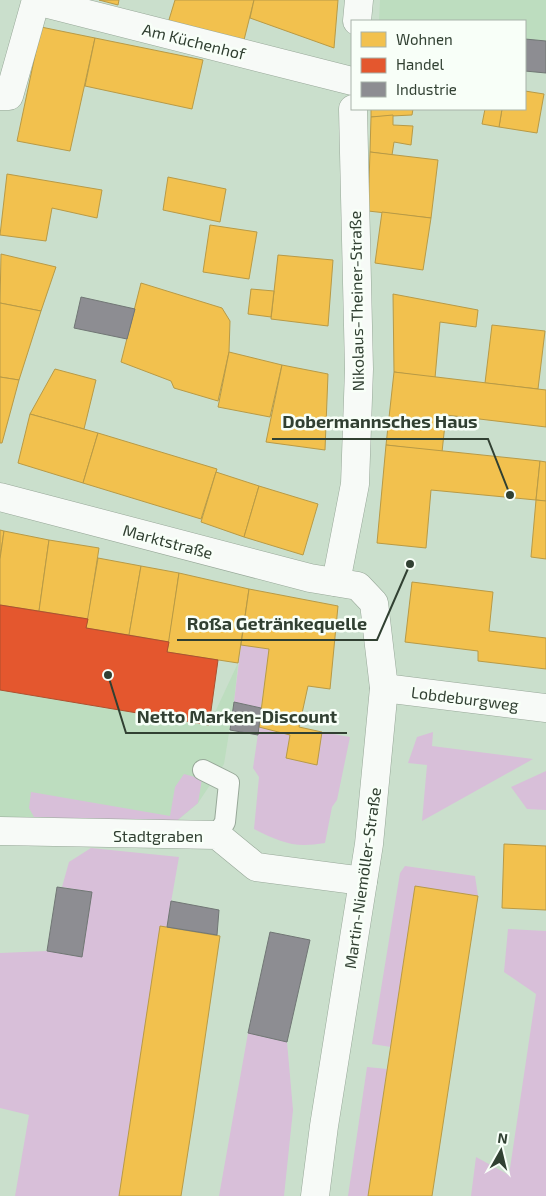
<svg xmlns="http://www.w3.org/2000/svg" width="546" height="1196" viewBox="0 0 546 1196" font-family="'Exo 2',sans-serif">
  <rect width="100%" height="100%" fill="#cadfcc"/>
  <g fill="#bdddbf">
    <polygon points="380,0 546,0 546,73 525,72 525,21 379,21"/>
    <polygon points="0,605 88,619 86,628 169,642 168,652 218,660 210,723 238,663 234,702 224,764 198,803 174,823 34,817 0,822"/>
  </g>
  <g fill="#d8bfd9">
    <polygon points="241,645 269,649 261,708 234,702"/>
    <path d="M259 727 290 735 286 758 322 732 350 737 337 800 332 807 325 843C294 848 282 843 254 829L259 777 253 768Z"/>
    <polygon points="433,732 432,746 533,759 422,821 427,765 408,763 417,737"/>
    <polygon points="546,771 546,810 527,809 511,787"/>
    <polygon points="184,774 202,779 198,803 174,823 34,817 29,808 31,792 170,816 175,787"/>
    <polygon points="91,848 179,857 119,1196 15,1196 29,1115 0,1108 0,953 47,951 82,957 92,892 62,887 69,862"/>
    <polygon points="405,866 475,876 478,896 415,887 391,1047 372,1044 400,873"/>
    <polygon points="508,929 546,931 546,1196 471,1196 476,1157 509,1175 536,994 504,972"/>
    <polygon points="248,1033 287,1042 293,1110 284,1196 219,1196"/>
    <polygon points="367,1067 387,1069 368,1196 348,1196"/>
  </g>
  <g fill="#f2c14e" stroke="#b89a46">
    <polygon points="99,0 119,0 118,5"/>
    <polygon points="175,0 254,0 243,44 168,23"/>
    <polygon points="254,0 338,0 334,48 250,18"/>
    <polygon points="41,27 95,38 70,151 17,141"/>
    <polygon points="95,38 203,60 192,109 85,86"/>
    <polygon points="525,91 544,94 537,133 499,127 502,109 525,109"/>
    <polygon points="371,109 413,109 412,115 371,117"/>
    <polygon points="485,109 502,109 499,127 482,124"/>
    <polygon points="393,115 393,125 413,126 411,145 394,142 392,155 370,152 371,117"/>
    <polygon points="370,152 438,160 431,218 368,211"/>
    <polygon points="7,174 102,190 97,218 52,208 46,241 0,235"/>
    <polygon points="168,177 226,189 220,222 163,210"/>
    <polygon points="382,212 431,218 423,270 375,263"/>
    <polygon points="210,225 257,232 249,279 203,272"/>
    <polygon points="1,254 56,267 41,311 0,303"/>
    <polygon points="278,255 333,260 328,326 271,319"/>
    <polygon points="141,283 222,308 230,321 229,352 218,401 174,388 171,381 121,362"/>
    <polygon points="251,289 274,291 271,317 248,314"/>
    <polygon points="393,294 478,310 476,327 440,322 435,378 394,372"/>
    <polygon points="0,303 41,311 19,380 0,377"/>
    <polygon points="492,325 545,331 538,389 485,383"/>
    <polygon points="229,352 282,365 270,417 218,407"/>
    <polygon points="282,365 328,374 325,450 266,442"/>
    <polygon points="55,369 96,380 84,429 30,414"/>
    <polygon points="394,372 546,390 546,427 446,415 442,452 386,445"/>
    <polygon points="0,377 19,380 2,443 0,443"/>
    <polygon points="30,414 98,433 83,483 18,463"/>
    <polygon points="98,433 217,469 201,519 83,483"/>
    <polygon points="386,445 540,461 536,500 431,490 426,548 377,543"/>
    <polygon points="540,461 546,462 546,501 536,500"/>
    <polygon points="216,472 259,486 244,537 201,522"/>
    <polygon points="259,486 318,504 303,555 244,537"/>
    <polygon points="536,500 546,501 546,559 531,557"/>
    <polygon points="0,530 4,531 0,559"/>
    <polygon points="4,531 49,540 39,611 0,605 0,559"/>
    <polygon points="49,540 99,548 88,619 39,611"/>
    <polygon points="98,558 141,566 129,635 86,628"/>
    <polygon points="141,566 179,573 169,642 129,635"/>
    <polygon points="179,573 249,589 238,663 167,652"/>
    <polygon points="412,582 493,592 489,631 546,638 546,669 478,661 478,651 405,642"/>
    <polygon points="249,589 338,606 330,689 308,686 299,727 322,732 317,765 286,758 290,735 259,727 269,649 241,645"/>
    <polygon points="504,844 546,846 546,910 502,908"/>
    <polygon points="415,886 478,896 469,954 432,1196 368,1196"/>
    <polygon points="160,926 220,936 194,1113 181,1196 119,1196"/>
  </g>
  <polygon fill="#e4572e" stroke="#ae502f" points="0,605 88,619 86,628 169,642 167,652 218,660 209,725 0,690"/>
  <g fill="#8d8d92" stroke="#717675">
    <polygon points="525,39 546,41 546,73 525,71"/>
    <polygon points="81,297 135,309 127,339 74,328"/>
    <polygon points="234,702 261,708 258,735 230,730"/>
    <polygon points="57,887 92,892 82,957 47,951"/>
    <polygon points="171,901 219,910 217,935 167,927"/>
    <polygon points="270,932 310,940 287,1042 248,1033"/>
  </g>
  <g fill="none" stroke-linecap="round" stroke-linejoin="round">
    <g stroke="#97a798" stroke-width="22">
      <polyline id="service" points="203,770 229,783 225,822 217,835"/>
    </g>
    <g stroke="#97a798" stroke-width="29">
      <g id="minor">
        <polyline points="36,1 352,81"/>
        <polyline points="357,21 359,0"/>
        <polyline points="0,96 9,96 36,0"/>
        <polyline points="0,497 310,578 358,586 374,603 384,688 369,844 324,1126 315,1196"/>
        <polyline points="336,582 355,484 359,369 353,109"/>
        <polyline points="384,688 546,708"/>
        <polyline points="0,831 217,835 256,867 363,881"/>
      </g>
    </g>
    <use href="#service" stroke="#f7faf7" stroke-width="20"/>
    <use href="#minor" stroke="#f7faf7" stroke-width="28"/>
  </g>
  <g text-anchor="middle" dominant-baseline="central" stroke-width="5" stroke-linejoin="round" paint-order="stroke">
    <g font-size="16" fill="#314032" stroke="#f8fff8">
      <text transform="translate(194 41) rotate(14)">Am Küchenhof</text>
      <text transform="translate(356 301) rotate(-91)">Nikolaus-Theiner-Straße</text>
      <text transform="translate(168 541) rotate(15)">Marktstraße</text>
      <text transform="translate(465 698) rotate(7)">Lobdeburgweg</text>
      <text x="158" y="835">Stadtgraben</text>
      <text transform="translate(362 878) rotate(-82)">Martin-Niemöller-Straße</text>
    </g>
  </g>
  <path fill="none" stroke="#314032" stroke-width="2" d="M510 495L488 439H272M410 564L377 640H177M108 675L126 733H347"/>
  <g fill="#314032" stroke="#f8fff8" stroke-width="2">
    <circle cx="510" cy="495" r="5"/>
    <circle cx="410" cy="564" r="5"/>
    <circle cx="108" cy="675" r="5"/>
  </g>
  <g font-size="18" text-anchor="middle" font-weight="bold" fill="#314032" stroke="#f8fff8" stroke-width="5" stroke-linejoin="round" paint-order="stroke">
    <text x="380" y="428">Dobermannsches Haus</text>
    <text x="277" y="630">Roßa Getränkequelle</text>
    <text x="237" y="723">Netto Marken-Discount</text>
  </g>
  <rect x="351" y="20" width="175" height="90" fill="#f8fff8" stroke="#a8b3a9"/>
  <rect x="361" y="32" width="25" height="15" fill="#f2c14e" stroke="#a8b3a9"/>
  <text x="396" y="45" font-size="15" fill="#314032">Wohnen</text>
  <rect x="361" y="58" width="25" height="15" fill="#e4572e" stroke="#a8b3a9"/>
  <text x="396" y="70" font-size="15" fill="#314032">Handel</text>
  <rect x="361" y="82" width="25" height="15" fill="#8d8d92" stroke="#a8b3a9"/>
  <text x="396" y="95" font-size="15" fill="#314032">Industrie</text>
  <g transform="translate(501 1151) rotate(8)" stroke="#f8fff8" stroke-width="4" paint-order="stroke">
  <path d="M0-4L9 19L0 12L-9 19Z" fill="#314032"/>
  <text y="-8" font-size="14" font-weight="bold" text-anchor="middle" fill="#314032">N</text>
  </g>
</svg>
